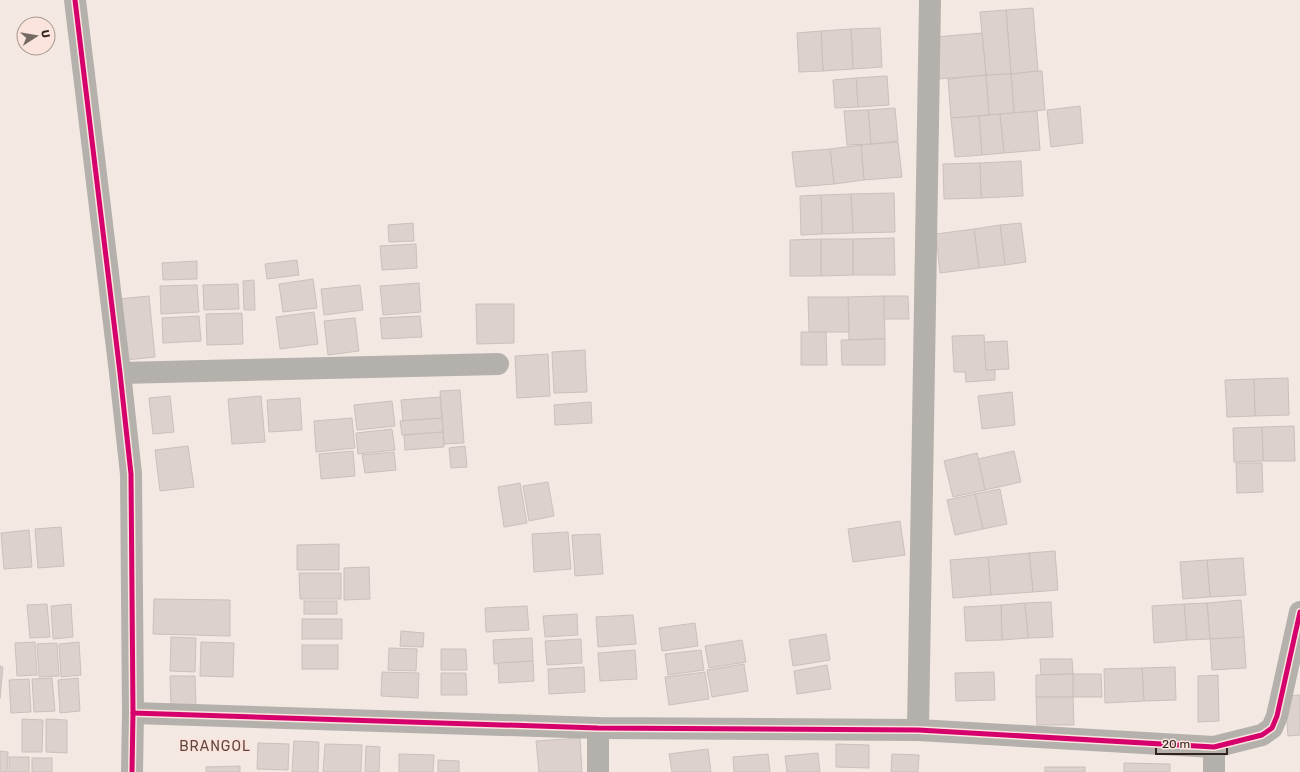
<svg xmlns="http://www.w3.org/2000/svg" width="1300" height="772" viewBox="0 0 1300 772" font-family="Rubik,sans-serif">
  <rect width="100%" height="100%" fill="#f4e8e3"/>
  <g fill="#dcd1cc" stroke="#cbc0bb">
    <polygon points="1033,8 1038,71 1011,74 1006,10"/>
    <polygon points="1006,10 1011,74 986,75 980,12"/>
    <polygon points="880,28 882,67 853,69 851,29"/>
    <polygon points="851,29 853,69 823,71 821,31"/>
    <polygon points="821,31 823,71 799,72 797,33"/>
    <polygon points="982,33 986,75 939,79 935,37"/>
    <polygon points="1038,71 1042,71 1045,110 1014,113 1011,74"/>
    <polygon points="1011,74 1014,113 989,115 986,75"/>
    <polygon points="986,75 989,115 951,118 948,79"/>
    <polygon points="887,76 889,105 858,107 856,78"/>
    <polygon points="856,78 858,107 835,108 833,80"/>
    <polygon points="1080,106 1083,143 1051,147 1047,110"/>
    <polygon points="895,108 898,141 871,144 868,110"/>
    <polygon points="868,110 871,144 847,145 844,111"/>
    <polygon points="1037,111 1040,150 1004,153 1000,114"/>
    <polygon points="1000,114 1004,153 982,155 979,116"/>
    <polygon points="979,116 982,155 955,157 951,118"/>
    <polygon points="898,142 902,177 864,180 861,145"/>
    <polygon points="861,145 864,180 834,184 830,149"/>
    <polygon points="830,149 834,184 796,187 792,152"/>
    <polygon points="1021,161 1023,196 981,198 980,163"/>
    <polygon points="980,163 981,198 944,199 943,164"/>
    <polygon points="894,193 895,232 853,233 851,194"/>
    <polygon points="851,194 853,233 822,234 821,195"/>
    <polygon points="821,195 822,234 801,235 800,196"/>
    <polygon points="413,223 414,241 389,242 388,225"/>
    <polygon points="1021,223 1026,262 1005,265 1000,225"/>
    <polygon points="1000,225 1005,265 979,268 974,229"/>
    <polygon points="974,229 979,268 940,273 936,234"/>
    <polygon points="894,238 895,275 853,275 853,239"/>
    <polygon points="821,239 853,239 853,275 821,276"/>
    <polygon points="821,239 821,276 790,276 790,240"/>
    <polygon points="416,244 417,268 382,270 380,246"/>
    <polygon points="297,260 299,275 267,279 265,264"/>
    <polygon points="197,261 197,279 163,280 162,263"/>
    <polygon points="313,279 317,308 283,312 279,284"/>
    <polygon points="254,280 255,310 244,310 243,281"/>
    <polygon points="419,283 421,312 383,315 380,286"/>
    <polygon points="238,284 239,309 204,310 203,285"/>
    <polygon points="197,285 199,312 161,314 160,286"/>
    <polygon points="360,285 363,310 324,315 321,289"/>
    <polygon points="149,296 155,357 126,360 119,299"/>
    <polygon points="884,296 885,339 849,340 848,297"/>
    <polygon points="884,296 908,296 909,319 884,319"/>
    <polygon points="808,297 848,297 849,332 809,332"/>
    <polygon points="476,304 514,304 514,343 477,344"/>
    <polygon points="314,312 318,344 280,349 276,317"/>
    <polygon points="242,313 243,344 207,345 206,314"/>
    <polygon points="199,316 201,341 163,343 162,318"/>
    <polygon points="420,316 422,337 382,339 380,318"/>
    <polygon points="355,318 359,351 328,355 324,321"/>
    <polygon points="801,332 826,332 827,365 801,365"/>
    <polygon points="984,335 986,370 995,370 995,380 966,382 965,372 954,372 952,336"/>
    <polygon points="885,339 885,365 842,365 841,340"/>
    <polygon points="1007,341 1009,369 986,370 984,342"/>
    <polygon points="585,350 587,392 554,393 552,352"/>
    <polygon points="548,354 550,396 517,398 515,356"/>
    <polygon points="1288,378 1289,415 1255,416 1254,379"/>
    <polygon points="1254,379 1255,416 1227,417 1225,380"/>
    <polygon points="460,390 464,443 444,444 440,391"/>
    <polygon points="1012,392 1015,425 982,429 978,396"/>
    <polygon points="170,396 174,432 153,434 149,398"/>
    <polygon points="261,396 265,442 232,444 228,399"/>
    <polygon points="440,397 442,418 403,421 401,400"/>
    <polygon points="300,398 302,430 269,432 267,400"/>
    <polygon points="392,401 395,426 357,430 354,405"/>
    <polygon points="591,402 592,423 555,425 554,405"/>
    <polygon points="352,418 355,448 316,452 314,421"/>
    <polygon points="442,418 443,432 402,435 400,421"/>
    <polygon points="1294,426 1295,461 1263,461 1262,427"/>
    <polygon points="1262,427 1263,461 1234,462 1233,428"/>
    <polygon points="392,429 395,450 358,454 356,433"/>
    <polygon points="443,432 444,447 405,450 404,435"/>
    <polygon points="188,446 194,487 160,491 155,450"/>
    <polygon points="465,446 467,467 451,468 449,448"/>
    <polygon points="353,451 355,476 321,479 319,454"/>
    <polygon points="1014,451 1021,482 985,490 978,459"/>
    <polygon points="394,452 396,470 365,473 362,455"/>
    <polygon points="977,453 985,490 953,497 944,461"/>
    <polygon points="1236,463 1262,463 1263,492 1237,493"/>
    <polygon points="548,482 554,516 529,521 523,486"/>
    <polygon points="520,483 527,523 504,527 498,487"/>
    <polygon points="1000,489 1007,524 983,529 975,494"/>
    <polygon points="975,494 983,529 955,535 947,500"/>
    <polygon points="900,521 905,555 853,562 848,529"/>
    <polygon points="61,527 64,566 38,568 35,529"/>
    <polygon points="29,530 32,567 4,569 1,533"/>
    <polygon points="568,532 571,569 534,572 532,534"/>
    <polygon points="600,534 603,574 575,576 572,535"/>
    <polygon points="339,544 339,570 297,570 297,545"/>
    <polygon points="1055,551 1058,590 1033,592 1029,553"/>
    <polygon points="1029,553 1033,592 991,595 988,557"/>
    <polygon points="988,557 991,595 953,598 950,560"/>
    <polygon points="1243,558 1246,595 1210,597 1207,560"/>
    <polygon points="1207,560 1210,597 1183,599 1180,562"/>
    <polygon points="369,567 370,599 344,600 344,568"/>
    <polygon points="299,573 341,573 341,599 300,599"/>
    <polygon points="154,599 230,600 230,636 153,634"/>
    <polygon points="1241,600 1244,637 1210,639 1207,603"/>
    <rect x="304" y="601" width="33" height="13"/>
    <polygon points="1051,602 1053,637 1028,638 1025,603"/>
    <polygon points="1025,603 1028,638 1002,640 1001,605"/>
    <polygon points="1207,603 1210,639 1187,640 1184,604"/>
    <polygon points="47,604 50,637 30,638 27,605"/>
    <polygon points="71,604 73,637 53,639 51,606"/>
    <polygon points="1184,604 1187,640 1154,643 1152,606"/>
    <polygon points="1001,605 1002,640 966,641 964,607"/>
    <polygon points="527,606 529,630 486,632 485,608"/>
    <polygon points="577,614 578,635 545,637 543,616"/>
    <polygon points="633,615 636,644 598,647 596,617"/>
    <rect x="302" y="619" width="40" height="20"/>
    <polygon points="695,623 698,646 662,651 659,628"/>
    <polygon points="401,631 424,633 423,647 400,646"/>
    <polygon points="826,634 830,660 793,666 789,640"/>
    <polygon points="171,637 196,638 195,672 170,671"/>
    <polygon points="1244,637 1246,668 1212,670 1210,639"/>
    <polygon points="532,638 533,661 494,664 493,640"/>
    <polygon points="581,639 582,663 547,665 545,641"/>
    <polygon points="742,640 746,662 709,668 705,646"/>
    <polygon points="35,642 37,675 17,676 15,643"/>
    <polygon points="79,642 81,675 61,677 59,644"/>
    <polygon points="201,642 234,643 233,677 200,676"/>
    <polygon points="57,643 59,676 39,677 37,644"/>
    <rect x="302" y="645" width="36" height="24"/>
    <polygon points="389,648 417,649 416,671 388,670"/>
    <polygon points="441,649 466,649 467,670 441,670"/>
    <polygon points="635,650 637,679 600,681 598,653"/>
    <polygon points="701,650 704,670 668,675 665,654"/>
    <polygon points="1040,659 1072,659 1073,674 1041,675"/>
    <polygon points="533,661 534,681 499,683 498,663"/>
    <polygon points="744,664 748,691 712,697 707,670"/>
    <polygon points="827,665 831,689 797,694 794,671"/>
    <polygon points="0,666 3,667 0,698"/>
    <polygon points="584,667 585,692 549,694 548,669"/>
    <polygon points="1175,667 1176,700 1144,701 1142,668"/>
    <polygon points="1142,668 1144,701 1105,703 1104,669"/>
    <polygon points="382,672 419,673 418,698 381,696"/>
    <polygon points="705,672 709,699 669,705 665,677"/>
    <polygon points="994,672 995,700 956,701 955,673"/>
    <polygon points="441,673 466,673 467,695 441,695"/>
    <polygon points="1073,674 1101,674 1102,697 1073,697"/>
    <polygon points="1073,674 1073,697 1036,697 1036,675"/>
    <polygon points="1218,675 1219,721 1198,722 1198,676"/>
    <polygon points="170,676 195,676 196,708 171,708"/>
    <polygon points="52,678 55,711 34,712 32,679"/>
    <polygon points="78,678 80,711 60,713 58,680"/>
    <polygon points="29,679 31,712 11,713 9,680"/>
    <polygon points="1300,695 1300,735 1288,736 1285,696"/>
    <polygon points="1036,697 1073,697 1074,725 1037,725"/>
    <polygon points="22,719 43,720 42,752 22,752"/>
    <polygon points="46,719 67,720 67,753 46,752"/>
    <polygon points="580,738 582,772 539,772 536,741"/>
    <polygon points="294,741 319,742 318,772 292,772"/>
    <polygon points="258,743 289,744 288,770 257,769"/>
    <polygon points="325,744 362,745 361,772 323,772"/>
    <polygon points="836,744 869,745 869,768 836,767"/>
    <polygon points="366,746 380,747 379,772 365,772"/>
    <polygon points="708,749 711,772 672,772 669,754"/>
    <polygon points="0,751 8,752 7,772 0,772"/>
    <polygon points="818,753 820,772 787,772 785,756"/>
    <polygon points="399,754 434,755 433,772 399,772"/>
    <polygon points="768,754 770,772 734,772 733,757"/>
    <polygon points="892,754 919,755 918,772 891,772"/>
    <rect x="9" y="757" width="20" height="15"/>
    <rect x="32" y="758" width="20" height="14"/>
    <polygon points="438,760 459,761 459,772 438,772"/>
    <polygon points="1124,763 1170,764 1170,772 1124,772"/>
    <polygon points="240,766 240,772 206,772 206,767"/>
    <rect x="1045" y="767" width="40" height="5"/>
  </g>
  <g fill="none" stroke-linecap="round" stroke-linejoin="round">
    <g stroke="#b4b0ac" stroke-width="22">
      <polyline points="75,0 120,373 131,474 133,713 132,772"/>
      <polyline points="120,373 498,364"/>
      <polyline points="133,713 598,728 918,730 1214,747 1262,735 1272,728 1277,716 1300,612"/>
      <polyline points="918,730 930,0"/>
      <polyline points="598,772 598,728"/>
      <polyline points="1214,772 1214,747"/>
    </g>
    <g stroke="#fae4dd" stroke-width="8">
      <g id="cycleway">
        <polyline points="75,0 120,373 131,474 133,713 132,772"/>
        <polyline points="133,713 598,728 918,730 1214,747 1262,735 1272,728 1277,716 1300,612"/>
      </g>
    </g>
    <use href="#cycleway" stroke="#d6006c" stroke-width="5"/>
  </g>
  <g text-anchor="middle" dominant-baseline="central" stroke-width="4" stroke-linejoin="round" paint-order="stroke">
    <g font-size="14" letter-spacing="1" fill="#63463c" stroke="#fae4dd">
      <text x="215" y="746">BRANGOL</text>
    </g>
  </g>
  <g transform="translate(36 36) rotate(78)"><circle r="19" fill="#fae4dd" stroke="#aa9791"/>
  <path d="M0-3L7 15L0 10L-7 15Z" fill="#756964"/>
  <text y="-6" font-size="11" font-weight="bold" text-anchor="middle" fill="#312420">U</text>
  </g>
  <path d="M1156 748v6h71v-6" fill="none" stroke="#312420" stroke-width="2"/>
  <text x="1162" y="748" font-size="12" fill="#312420" stroke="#fae4dd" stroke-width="3" paint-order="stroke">20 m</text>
</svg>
